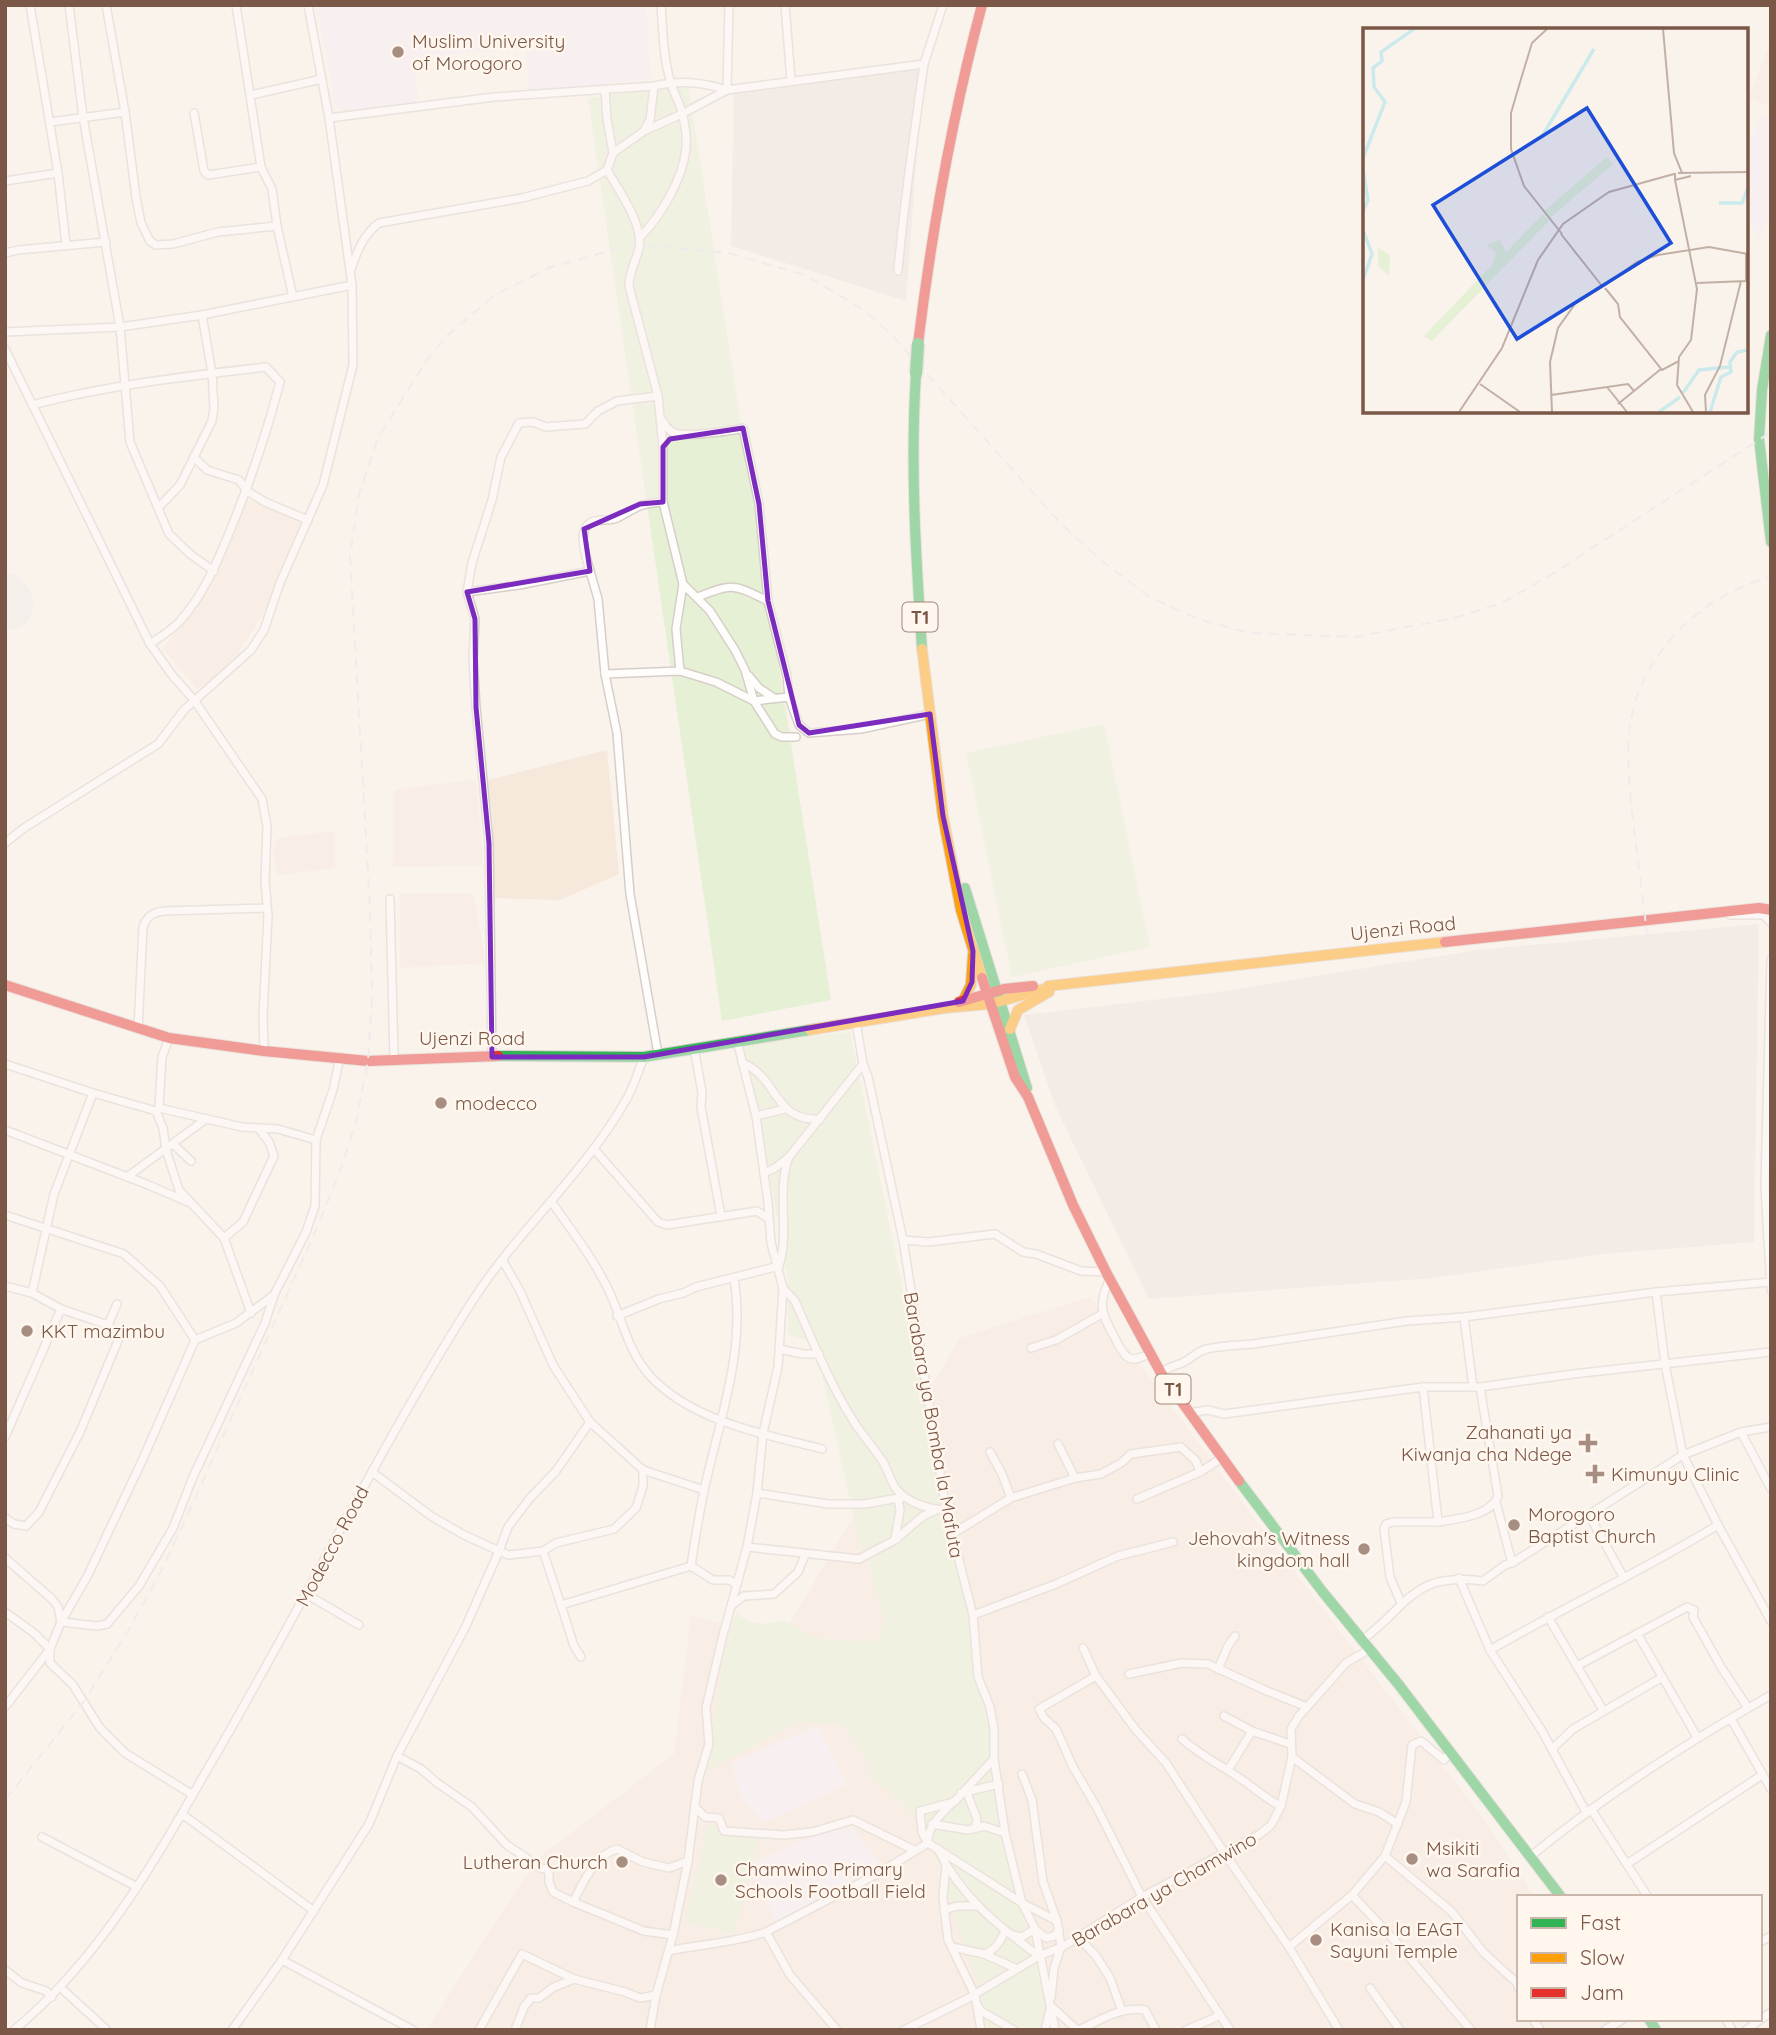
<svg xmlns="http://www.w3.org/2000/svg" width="1776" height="2035" viewBox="0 0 1776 2035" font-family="Quicksand,sans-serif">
  <rect width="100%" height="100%" fill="#f9f3ec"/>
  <g fill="#f6e8db">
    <polygon points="248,499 304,520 264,613 231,664 197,689 163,649 212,585"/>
    <polygon points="607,750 619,874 560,900 490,898 493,823 488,780"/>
    <polygon points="476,779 483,865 393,867 394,790"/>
    <polygon points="335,831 335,868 278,875 273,853 278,838"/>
    <polygon points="473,893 486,963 400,968 400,894"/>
    <polygon points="1090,1297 1269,1538 1479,1813 1535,1897 1519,1897 1519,2019 1618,2019 1625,2030 426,2030 536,1860 674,1754 691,1616 781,1638 960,1338"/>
  </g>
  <polygon fill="#f9e7df" points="1771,40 1771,107 1749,98"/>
  <g fill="#ece3dc">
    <polygon points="923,69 906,301 731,246 734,93"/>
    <polygon points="1759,924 1754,1242 1603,1254 1433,1278 1149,1299 1056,1108 1024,1015 1212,993 1477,950"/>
  </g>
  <g fill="#f5eaf4">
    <polygon points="317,5 646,5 651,79 528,92 527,47 415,58 418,103 345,111 335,106"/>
    <polygon points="1771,117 1771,216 1759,238 1746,216 1746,150 1760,118"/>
    <polygon points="818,1726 847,1785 765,1822 742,1799 732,1763"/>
    <polygon points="847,1821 883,1867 778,1925 748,1865"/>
  </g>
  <g fill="#e6f0d5">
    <polygon points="688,84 831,1000 722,1021 588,98"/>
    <polygon points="1104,724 1150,947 1012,977 966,753"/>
    <path d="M850 1032 970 1617 1008 1847 1033 1956 978 1985 928 1835 899 1799 869 1778 870 1763 843 1725 799 1722 704 1773C718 1721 718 1664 736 1613 752 1625 764 1626 784 1620 795 1626 807 1634 819 1638 827 1640 865 1642 875 1642L885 1625 872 1573 859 1541 815 1343 788 1335V1282L758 1107 742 1044Z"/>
    <polygon points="708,1825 758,1838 735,1934 685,1922"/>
    <polygon points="1036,1960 1053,2030 988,2030 978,1991"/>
  </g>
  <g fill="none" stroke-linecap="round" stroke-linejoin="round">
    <polyline stroke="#efeae9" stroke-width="49" points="5,598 9,605"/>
    <g stroke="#d8cec8" stroke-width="10">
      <g id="street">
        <polyline points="30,5 58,173 66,245"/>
        <polyline points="69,5 83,117 120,327 130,442 169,534 190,554 214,571"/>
        <polyline points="106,5 125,112 136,197 141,223 150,241 156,245 173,244 218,232 277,226"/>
        <polyline points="236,5 261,167 272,189 277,226 293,297"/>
        <polyline points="785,5 791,80"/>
        <path d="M605 90 607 119 613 153 607 170C618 189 644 225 639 248 636 261 629 272 629 286L658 396 663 447V502L683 584 676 629 680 671"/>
        <polyline points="251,95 322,79"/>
        <polyline points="194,113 204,171 208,175 261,167"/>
        <path d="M329 118 494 97 654 86C680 80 702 82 727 90L924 64 943 5"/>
        <polyline points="50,122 125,112"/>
        <polyline points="644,131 650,120 654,86"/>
        <polyline points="613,153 644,131 682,114 727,90 729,5"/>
        <polyline points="5,181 58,173"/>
        <path d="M640 237C661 216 683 179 686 148 687 137 685 125 683 116 680 103 673 92 670 80 663 56 663 30 661 5"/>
        <polyline points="5,253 18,250 106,242"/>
        <path d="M898 271C904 201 914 133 924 64"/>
        <path d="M350 272C357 252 362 236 379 223L522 198 588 181 607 170"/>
        <polyline points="5,332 120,327 202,315 352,285"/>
        <polyline points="5,349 150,644 172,675 194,700 262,799 267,826 265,881 268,916 263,1015 264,1051"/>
        <path d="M32 405C108 385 188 376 266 367L280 382C267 432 251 479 232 526 218 560 205 593 180 621 172 630 160 637 150 644"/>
        <path d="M661 419C665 425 670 433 678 434 687 436 735 431 743 428L759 504 768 601 787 676 789 697"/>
        <polyline points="194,457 207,470 239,480 247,491 265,502 308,520"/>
        <polyline points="158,508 180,485 212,421 214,408 212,373 202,315"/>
        <path d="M590 571C587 559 576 531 590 523 597 518 608 522 617 518 639 507 637 504 663 502"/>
        <polyline points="683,584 710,611 735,650 745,670 754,701 775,734 782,737 796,737"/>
        <polyline points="467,592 519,585 590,571 598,599 605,674 617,733 630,894 658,1054"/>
        <path d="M698 597C734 582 734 585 768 601"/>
        <polyline points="605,674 680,671 716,682 754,701 789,697 799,725 809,733 861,729 930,714"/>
        <polyline points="749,676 759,688 774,698"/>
        <polyline points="5,843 24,828 158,744 184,710 251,650 264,630 280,583 323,485 353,365 352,285 329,118 308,5"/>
        <polyline points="390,899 394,1058"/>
        <polyline points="1730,915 1764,915 1771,923"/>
        <polyline points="1771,959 1765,1186 1771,1290"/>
        <polyline points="856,1022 863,1064 868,1077 903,1240 946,1510 973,1615 978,1677 990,1707 994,1729 994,1759 1005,1833 1022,1903 1035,1929 1055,2030"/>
        <path d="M138 1029 143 927C147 916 153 912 165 911L267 908"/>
        <polyline points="694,1048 702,1092 701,1107 721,1216"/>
        <polyline points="492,1057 489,843 476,707 473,659 475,619 467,592 472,563 492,500 501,457 519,423 533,422 546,427 585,424 598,411 617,401 658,396"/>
        <path d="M742 1063C778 1076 773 1122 820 1119"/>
        <polyline points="5,1064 93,1093"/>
        <polyline points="159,1108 162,1057 169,1038"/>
        <polyline points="156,1111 159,1108 242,1127 278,1129 316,1140"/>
        <polyline points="756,1116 785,1109"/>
        <polyline points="5,1130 146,1184 188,1202"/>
        <polyline points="173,1144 191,1161"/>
        <polyline points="594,1149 658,1222 667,1225 757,1211 769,1219"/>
        <polyline points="764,1173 775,1168 789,1157 863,1064"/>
        <polyline points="127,1177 206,1119"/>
        <path d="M551 1201C571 1230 594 1259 609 1291 623 1321 628 1352 651 1377 694 1422 764 1434 822 1449"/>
        <polyline points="5,1215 124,1254 160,1286 195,1340 142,1461 88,1575 61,1622 50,1649 5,1707"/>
        <polyline points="224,1238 243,1222 274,1156 269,1142 259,1129"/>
        <polyline points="903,1240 928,1242 995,1234 1023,1252 1036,1254 1081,1271 1106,1272"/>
        <path d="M1110 1279C1096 1306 1103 1316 1116 1340 1119 1346 1123 1355 1129 1358 1135 1361 1144 1356 1150 1354"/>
        <polyline points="5,1286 32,1293 61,1309 108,1325 120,1336 80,1432 39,1512 26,1526 14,1524 5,1518"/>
        <path d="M783 1288 795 1301C813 1342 830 1384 854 1422 863 1436 874 1448 883 1462 888 1470 891 1483 897 1490 908 1503 931 1510 946 1510"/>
        <polyline points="1656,1292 1665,1364 1683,1455 1718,1525"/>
        <polyline points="32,1293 54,1194 93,1093 156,1111 163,1128 166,1150 179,1190 224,1238 251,1313"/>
        <path d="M617 1316 659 1299 683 1293 696 1287 779 1266C790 1231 776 1192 789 1157"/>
        <polyline points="1464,1317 1473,1387"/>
        <polyline points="108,1325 117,1304"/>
        <polyline points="195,1340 236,1323 274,1295 306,1232 315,1206 316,1140 333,1090 340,1057"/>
        <polyline points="1031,1348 1056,1340 1102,1314"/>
        <polyline points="779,1349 803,1354 819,1354"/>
        <path d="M1161 1373C1169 1367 1174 1366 1182 1363 1191 1359 1197 1351 1207 1349 1221 1346 1239 1345 1253 1344L1407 1321 1464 1317 1656 1292 1771 1282"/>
        <polyline points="1189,1413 1208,1410 1224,1414 1423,1387 1480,1387 1573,1374 1771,1352"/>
        <polyline points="1741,1432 1771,1489"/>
        <polyline points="5,1437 61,1309"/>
        <polyline points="1058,1444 1075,1478"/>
        <polyline points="990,1452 1002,1474 1011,1498"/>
        <polyline points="643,1470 704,1490"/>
        <polyline points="372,1472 431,1516 464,1535 508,1555 543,1551 556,1543 614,1529 636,1508 643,1486 643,1470 590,1422 553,1365 520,1291 503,1261"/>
        <polyline points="757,1493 828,1504 864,1504 905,1497"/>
        <polyline points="1137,1499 1200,1472 1222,1458"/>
        <polyline points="1496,1502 1512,1563"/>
        <polyline points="1589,1515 1624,1578"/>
        <path d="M1438 1522C1456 1519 1491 1516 1498 1496L1480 1387"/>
        <polyline points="952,1534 1011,1498 1075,1478 1101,1474 1121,1463 1131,1454 1181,1447 1196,1461 1200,1472"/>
        <polyline points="895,1539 900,1510 898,1499"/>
        <polyline points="747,1547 859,1559 895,1540 923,1516 936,1510"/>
        <path d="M543 1551 561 1605 691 1566C695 1540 699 1513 705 1486 720 1419 746 1348 734 1279"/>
        <polyline points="5,1558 52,1599 58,1607 61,1622 97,1626 107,1624 139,1586 173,1528 193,1477 265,1323 274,1295"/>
        <polyline points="691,1566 713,1580 729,1580 737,1584"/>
        <polyline points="1459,1578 1490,1650 1542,1731 1586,1812"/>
        <polyline points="306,1594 359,1625"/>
        <polyline points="1401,1603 1390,1577 1384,1529 1386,1524 1393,1522 1438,1522 1423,1387"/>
        <polyline points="561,1605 574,1646 581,1657"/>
        <polyline points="732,1605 744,1596 774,1594 798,1572 805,1555"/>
        <polyline points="5,1612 34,1633 50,1649 50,1663 73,1685 100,1728 125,1753 193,1795"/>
        <polyline points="973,1615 1056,1584 1118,1556 1173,1542"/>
        <polyline points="1548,1617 1603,1710"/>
        <polyline points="1638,1635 1697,1737"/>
        <path d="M1361 1641C1410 1605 1411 1572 1483 1581L1505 1565 1512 1563 1683 1455 1741 1432 1771 1427"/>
        <polyline points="1083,1648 1096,1676 1136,1730 1166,1763 1225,1854 1289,1947 1339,2030"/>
        <path d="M1490 1650C1565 1607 1644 1570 1718 1525L1771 1621"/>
        <polyline points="1577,1666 1687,1607 1694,1610 1693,1617 1721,1667 1748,1708"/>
        <polyline points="1218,1669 1228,1646 1235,1636"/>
        <polyline points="1129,1674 1182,1663 1208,1664 1267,1691 1307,1707"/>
        <polyline points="1096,1676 1039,1709 1044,1718 1056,1729 1073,1767 1097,1808 1142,1897 1230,2030"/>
        <polyline points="1224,1716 1252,1731 1290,1744"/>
        <polyline points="1731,1719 1771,1789"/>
        <path d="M1182 1739C1202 1757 1227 1768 1248 1784 1259 1792 1268 1800 1281 1806"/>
        <polyline points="1552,1749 1573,1729 1661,1678"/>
        <polyline points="397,1756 421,1769 436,1782 472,1807 507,1845 541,1868 549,1870 549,1882 553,1892 573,1902 644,1931 673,1935"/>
        <polyline points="1292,1757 1355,1804 1379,1812 1398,1824"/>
        <polyline points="994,1759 954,1802 920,1811 922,1832 928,1843 1022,1903 1057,1921"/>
        <polyline points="1228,1770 1252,1731"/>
        <polyline points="1022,1774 1032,1800 1043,1882 1057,1921 1061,1947 1054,1968 1051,1998"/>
        <polyline points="961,1793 999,1784"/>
        <polyline points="967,1793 977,1819 976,1828"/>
        <polyline points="695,1807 705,1817 719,1818 724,1831 784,1835 812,1832 853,1820 914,1850"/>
        <polyline points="1591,1809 1648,1897"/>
        <polyline points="182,1814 314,1911"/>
        <polyline points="932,1824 968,1830 984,1826 1005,1833"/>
        <polyline points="42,1837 137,1887"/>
        <path d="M928 1840C929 1824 942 1814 953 1802"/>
        <path d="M938 1849C960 1896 998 1926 1039 1956"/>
        <polyline points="1385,1856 1452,1912 1483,1952 1517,1983 1519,1989"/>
        <path d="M1531 1856C1608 1793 1685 1744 1771 1695"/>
        <polyline points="1627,1864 1762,1775"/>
        <polyline points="946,1865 943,1897 948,1940 975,1995 981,2030"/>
        <polyline points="1352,1895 1398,1944 1471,2030"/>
        <path d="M573 1902C583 1883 595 1855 617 1849L643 1862 669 1868 688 1861"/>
        <polyline points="944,1910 957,1906 977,1906"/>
        <polyline points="766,1932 790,1975 837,2030"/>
        <polyline points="1013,1935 1022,1937 1035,1929 1046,1938 1054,1936 1059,1930"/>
        <polyline points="1078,1937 1096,1956 1110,1978 1122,2011"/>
        <polyline points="1760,1942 1771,1936"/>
        <polyline points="952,1947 984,1954 1017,1969"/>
        <polyline points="1289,1947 1352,1895 1385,1856 1406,1802 1412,1745 1421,1741 1444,1760 1450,1752"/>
        <path d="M669 1951C701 1944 734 1943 766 1932L879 1873 928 1843"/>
        <path d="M985 1954C996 1949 1000 1942 1005 1931"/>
        <polyline points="282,1960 413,2030"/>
        <polyline points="5,1970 22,1983 46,1991 52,1997"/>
        <polyline points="61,1988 107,2030"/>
        <polyline points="1370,1988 1400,2030"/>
        <polyline points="977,2005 981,2011 1014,2030"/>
        <polyline points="1051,2006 1077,2030"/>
        <polyline points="1533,2019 1540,2030"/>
        <polyline points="1726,2019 1732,2030"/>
        <path d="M14 2030C101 1958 156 1859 211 1763 301 1610 378 1449 473 1300 519 1229 585 1173 626 1100 634 1087 638 1071 644 1057"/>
        <polyline points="232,2030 282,1960 369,1824 397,1756 465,1628 499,1551 508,1527 530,1498 556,1471 590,1422"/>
        <polyline points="479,2030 522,1954 574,1979"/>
        <polyline points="515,2030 524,2007 531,1998 539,1998 554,1987 574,1979 625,1992 640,1998 656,1995"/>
        <polyline points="650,2030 656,1995 673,1935 688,1861 698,1781 709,1744 706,1708 722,1639 747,1547 757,1493 763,1433 778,1367 783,1288 771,1243 768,1202 756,1116 737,1041"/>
        <polyline points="904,2030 967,1999 1039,1956 1064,1946 1142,1897 1260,1834 1271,1825 1281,1806 1292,1757 1291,1729 1299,1716 1346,1663 1370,1649"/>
        <polyline points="1045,2030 1050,2010"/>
        <path d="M1079 2030C1099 2020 1123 2006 1145 2010L1156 2030"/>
        <polyline points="1186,2030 1219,2016"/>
        <polyline points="1605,2030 1623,2019"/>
        <polyline points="1746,2030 1771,2012"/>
      </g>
    </g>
    <g stroke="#d9cec7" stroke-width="12">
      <g id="fast">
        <polyline points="1771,335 1762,390 1759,439 1771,542"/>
        <path d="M916 374C910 465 916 558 922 649"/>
        <polyline points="965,888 1027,1088"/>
        <polyline points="498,1056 644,1057 810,1030"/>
        <polyline points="1239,1481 1322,1591 1399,1685 1561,1897"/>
        <polyline points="1649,2019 1656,2030"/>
      </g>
    </g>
    <g stroke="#d9cec7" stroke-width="12">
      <g id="slow">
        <polyline points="922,649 943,816 961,910 982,978"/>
        <polyline points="1048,986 1445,942"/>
        <polyline points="963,1001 971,985 973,955"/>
        <polyline points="1010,1029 1018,1010 1049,992"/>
        <polyline points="810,1030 945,1008 990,1004 1051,987"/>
      </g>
    </g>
    <g stroke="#d9cec7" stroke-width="12">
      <g id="jam">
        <path d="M918 344C932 229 952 117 982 5"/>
        <polyline points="1445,942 1759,908 1771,910"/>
        <polyline points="982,978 1015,1077 1028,1097 1073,1205 1106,1272 1161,1373 1239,1481"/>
        <polyline points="5,985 169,1038 264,1051 368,1061 498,1056"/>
        <polyline points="959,1002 1004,989 1033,986"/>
      </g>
    </g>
    <use href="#street" stroke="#fefdfc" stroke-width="7"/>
    <use href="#fast" stroke="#30b455" stroke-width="10"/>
    <use href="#slow" stroke="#ff9f0a" stroke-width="10"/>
    <use href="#jam" stroke="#e5322d" stroke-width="10"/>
    <g stroke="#e5e2e6" stroke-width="2" stroke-dasharray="10 7" stroke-linecap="butt">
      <path d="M1675 1157 1631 805C1629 776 1626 748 1631 719 1644 650 1704 594 1771 577"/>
      <polyline points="5,1800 85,1700 128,1631 157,1579 182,1527 317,1228 342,1166 357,1118 368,1061 372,997 370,908 350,557 359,494 378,438 426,361 448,335 495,295 551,267 613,250 652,246 728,253 805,275 864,310 891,334 1062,525 1102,561 1151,598 1198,619 1249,633 1355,637 1454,618 1502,603 1549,576 1771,432"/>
    </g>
    <g stroke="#dad0c8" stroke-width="15" stroke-linecap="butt">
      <polyline id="fast-bridge" points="916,374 918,344"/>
    </g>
    <use href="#fast-bridge" stroke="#30b455" stroke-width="12"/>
  </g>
  <path d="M0 0H1776V2035H0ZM743 428 759 504 768 601 799 725 809 733 930 714 943 816 973 951 972 982 963 1001 644 1057H492L489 843 476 707 475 619 467 592 590 571 584 529 640 504 663 502V447L670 439Z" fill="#f9f3ec" fill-opacity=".55" fill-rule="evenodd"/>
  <path fill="none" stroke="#7b2cbf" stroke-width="5" stroke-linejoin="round" d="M743 428 759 504 768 601 799 725 809 733 930 714 943 816 973 951 972 982 963 1001 644 1057H492L489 843 476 707 475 619 467 592 590 571 584 529 640 504 663 502V447L670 439Z"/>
  <g fill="#a78e81" stroke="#fff7ee" stroke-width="2.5">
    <circle cx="398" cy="52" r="7"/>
    <circle cx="441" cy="1103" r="7"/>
    <circle cx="27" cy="1331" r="7"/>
    <path d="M1584.5 1432.5h7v7h7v7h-7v7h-7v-7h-7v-7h7z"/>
    <path d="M1591.5 1463.5h7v7h7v7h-7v7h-7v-7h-7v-7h7z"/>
    <circle cx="1514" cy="1525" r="7"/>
    <circle cx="1364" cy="1549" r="7"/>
    <circle cx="1412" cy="1859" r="7"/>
    <circle cx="622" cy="1862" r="7"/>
    <circle cx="721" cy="1880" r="7"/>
    <circle cx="1316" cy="1940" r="7"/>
  </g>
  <g text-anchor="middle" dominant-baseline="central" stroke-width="5" stroke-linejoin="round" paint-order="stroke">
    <g fill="#fff7ee" stroke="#a38779" stroke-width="2">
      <rect x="902.5" y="602.5" width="35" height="29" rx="5"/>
      <rect x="1155.5" y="1374.5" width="35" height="29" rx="5"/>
    </g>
    <g font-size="18" font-weight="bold" fill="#7b5747">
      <text x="920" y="617">T1</text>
      <text x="1173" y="1389">T1</text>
    </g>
    <g font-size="19" fill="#7b5747" stroke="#fff7ee" text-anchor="start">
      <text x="412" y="41">Muslim University<tspan x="412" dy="22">of Morogoro</tspan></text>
      <text x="455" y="1103">modecco</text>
      <text x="41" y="1331">KKT mazimbu</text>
      <text x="1572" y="1432" text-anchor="end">Zahanati ya<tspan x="1572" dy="22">Kiwanja cha Ndege</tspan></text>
      <text x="1611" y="1474">Kimunyu Clinic</text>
      <text x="1528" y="1514">Morogoro<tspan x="1528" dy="22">Baptist Church</tspan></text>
      <text x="1350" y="1538" text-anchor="end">Jehovah's Witness<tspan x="1350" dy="22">kingdom hall</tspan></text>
      <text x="1426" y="1848">Msikiti<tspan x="1426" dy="22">wa Sarafia</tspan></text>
      <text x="608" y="1862" text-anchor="end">Lutheran Church</text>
      <text x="735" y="1869">Chamwino Primary<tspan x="735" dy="22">Schools Football Field</tspan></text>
      <text x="1330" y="1929">Kanisa la EAGT<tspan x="1330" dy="22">Sayuni Temple</tspan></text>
    </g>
    <g font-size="19" fill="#7b5747" stroke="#fff7ee">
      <text transform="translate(1403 928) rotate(-6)">Ujenzi Road</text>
      <text x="472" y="1038">Ujenzi Road</text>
      <text transform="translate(934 1425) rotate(80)">Barabara ya Bomba la Mafuta</text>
      <text transform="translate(332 1546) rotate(-62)">Modecco Road</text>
      <text transform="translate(1164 1889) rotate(-30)">Barabara ya Chamwino</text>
    </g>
  </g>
  <g transform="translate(1363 28)">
    <rect width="385" height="385" fill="#f9f3ec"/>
    <path d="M244 129 250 136 187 190 181 183ZM180 186 186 193 69 313 61 308 129 237 133 225 123 217 137 212 143 224ZM15 220 27 227 26 248 15 238Z" fill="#e6f0d5"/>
    <path fill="none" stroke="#cceaeb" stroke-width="3.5" d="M178 110 231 21M0 130 22 74 11 59 10 40 19 33 18 24 51 1M0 142 5 172 0 183M356 175H379L385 160M0 202 9 226 0 252M320 365 336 342 366 339M296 384 317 369M347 384 358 349 368 344 367 334 374 324 385 322"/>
    <path fill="none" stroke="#c3b0a5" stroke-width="2" d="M184 1 169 15 158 51 148 85V121L161 158 199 206M300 1 311 125 319 145M312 145V152L328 148M315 145 385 144M312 152 334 261 328 312 316 329 314 357M198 206 239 258M334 255 383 253V225M241 258 274 234 295 227 346 219 385 226M242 260 255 276 257 289 299 342 316 333M117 356 157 384M314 357 330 384M244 359 264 384M188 367 265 356 271 363M255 376 298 341M96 384 139 320 175 232 200 196 246 164 311 146M189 384 187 334 195 300 212 276 239 259M343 384 342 367 357 338 378 253"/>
    <path fill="#1d4ed8" fill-opacity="0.15" stroke="#1d4ed8" stroke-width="3.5" d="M224 80 308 215 154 311 70 177Z"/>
    <rect width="385" height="385" fill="none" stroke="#7b5747" stroke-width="3.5"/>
  </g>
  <rect width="1776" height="2035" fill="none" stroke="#7b5747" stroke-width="14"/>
  <rect x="1517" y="1895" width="245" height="126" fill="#fff7ee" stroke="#cab7ab" stroke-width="2"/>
  <rect x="1531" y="1918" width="35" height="10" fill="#30b455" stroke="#cab7ab" stroke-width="2"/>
  <text x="1580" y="1930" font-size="21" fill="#7b5747">Fast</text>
  <rect x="1531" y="1953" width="35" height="10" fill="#ff9f0a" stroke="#cab7ab" stroke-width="2"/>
  <text x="1580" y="1965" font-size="21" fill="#7b5747">Slow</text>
  <rect x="1531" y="1988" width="35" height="10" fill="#e5322d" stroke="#cab7ab" stroke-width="2"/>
  <text x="1580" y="2000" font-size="21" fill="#7b5747">Jam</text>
</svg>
